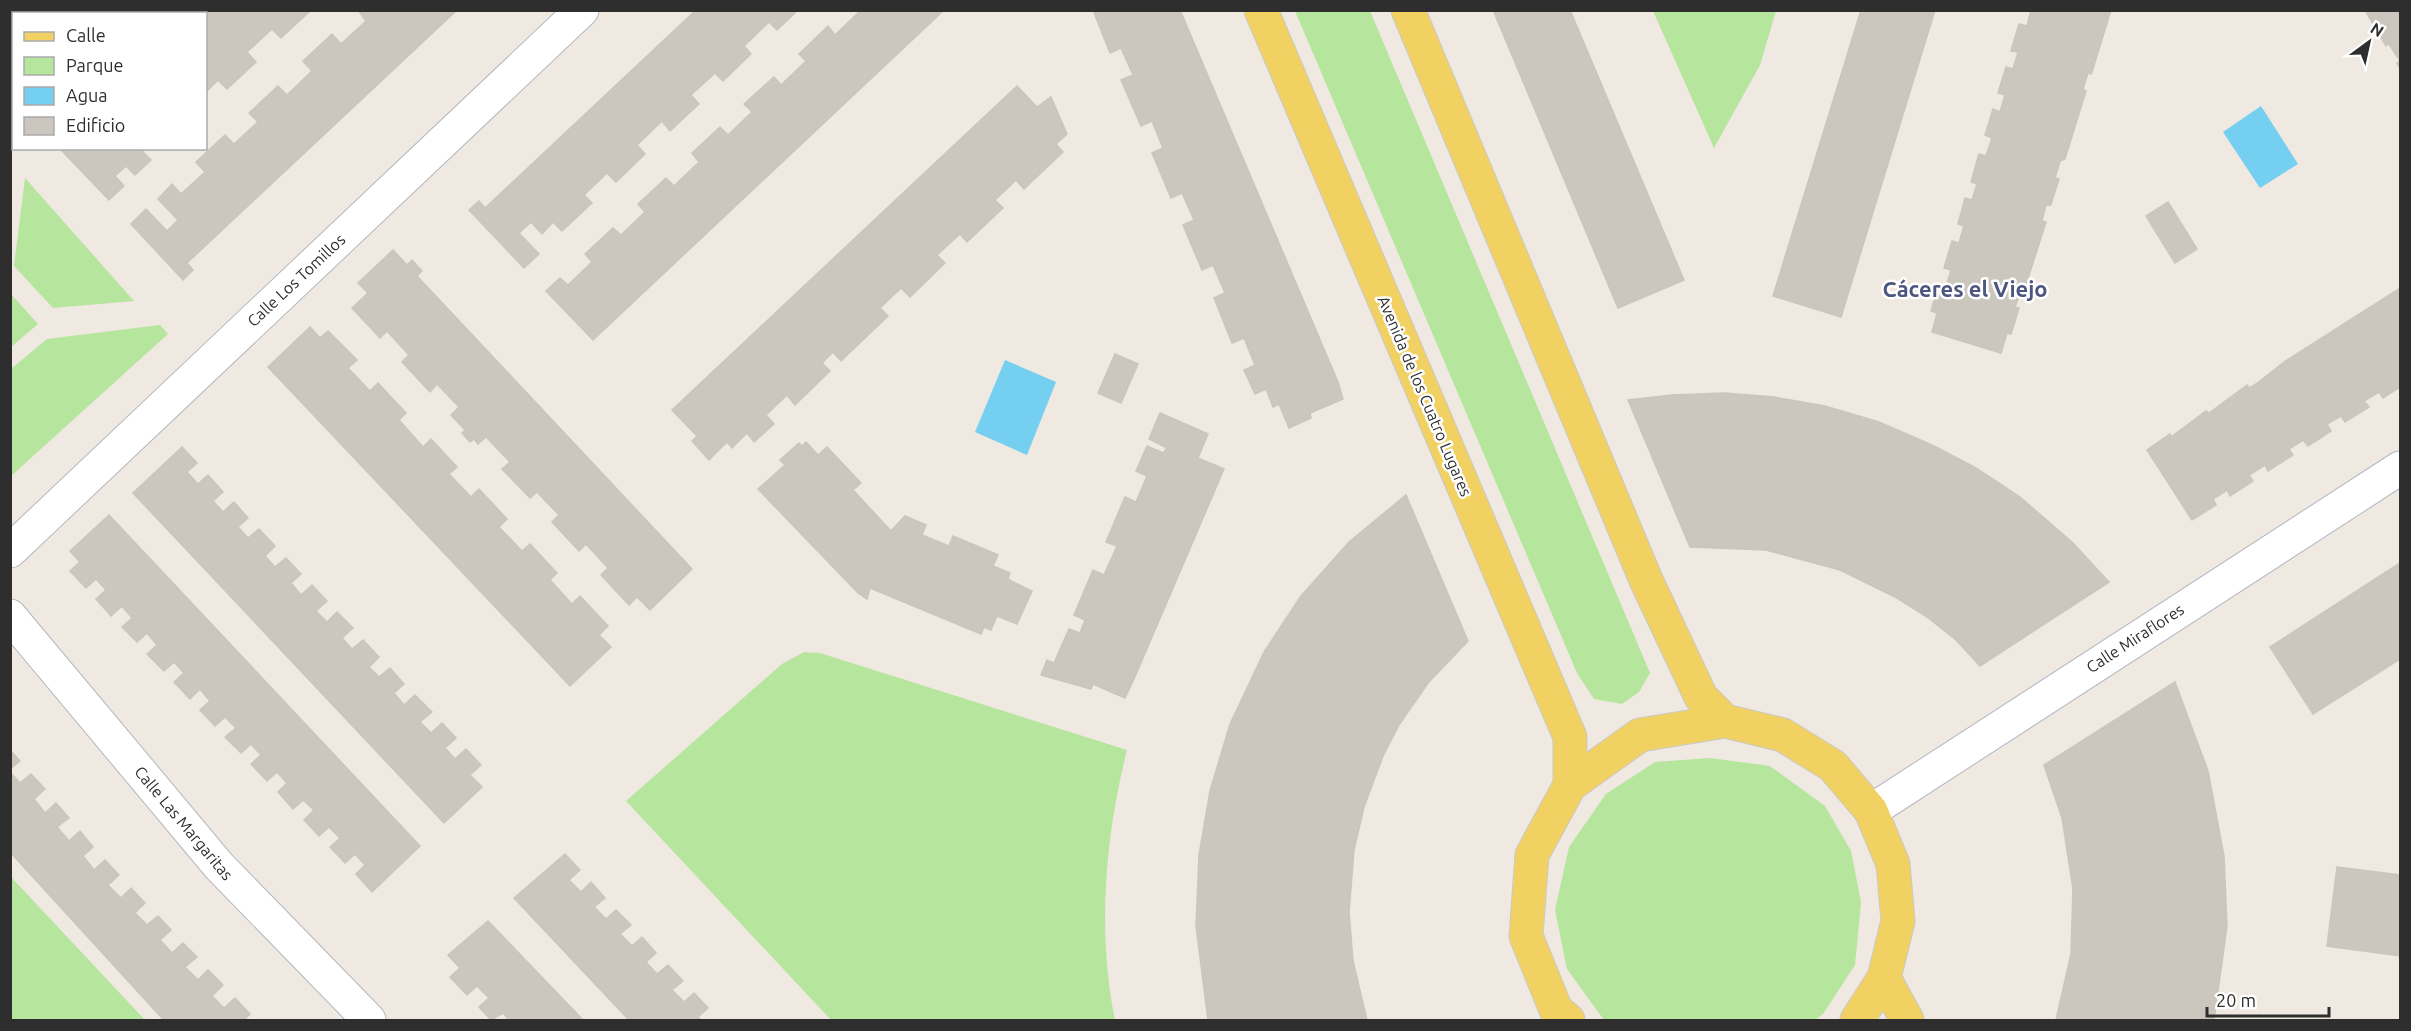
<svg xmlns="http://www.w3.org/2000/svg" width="2411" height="1031" viewBox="0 0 2411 1031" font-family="Ubuntu,sans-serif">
  <rect width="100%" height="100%" fill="#efe9e1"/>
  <g fill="#b6e59e">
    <polygon points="1295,11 1370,11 1650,673 1639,692 1622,704 1594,699 1577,673"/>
    <polygon points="1653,11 1776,11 1760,65 1714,148"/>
    <polygon points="25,178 134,301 53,308 14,266"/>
    <polygon points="10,293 38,324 11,347 10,347"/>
    <polygon points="160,325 168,334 11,476 11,369 47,339"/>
    <path d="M804 652 820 653 1127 750C1105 837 1097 932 1115 1020H831L626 801 782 664Z"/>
    <polygon points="1710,758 1770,766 1825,806 1851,851 1861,902 1855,965 1823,1014 1815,1020 1604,1020 1567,969 1555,910 1569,847 1606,794 1655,762"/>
    <polygon points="11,877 145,1020 11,1020"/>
  </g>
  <g fill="#75cff0">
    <polygon points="2261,106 2298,164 2260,188 2223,132"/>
    <polygon points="1005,360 1056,382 1027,455 975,432"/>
  </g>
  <g fill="#cbc7bf" stroke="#cbc5ba" stroke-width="1.5">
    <polygon points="211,10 310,10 310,11 281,38 272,29 247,52 256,62 227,89 218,80 206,92 206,16"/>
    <polygon points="358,10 457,10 187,263 193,270 183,280 131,224 146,209 167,231 178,220 158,199 172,184 181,194 205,172 196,162 225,135 234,144 258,122 249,113 278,86 287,95 312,71 303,61 332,34 341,44 366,21"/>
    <polygon points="696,10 798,10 777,30 769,22 744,46 751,54 723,81 715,73 691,95 699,104 670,131 662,121 637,145 645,154 616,182 607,173 584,195 592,203 562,231 553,222 542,234 531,222 519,233 539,254 524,268 469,210 479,201 485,208"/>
    <polygon points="858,10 944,10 593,340 546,291 560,278 568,285 592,262 585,254 613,228 621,235 645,212 638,204 666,178 674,186 699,162 692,153 720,127 728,135 752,112 744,104 774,77 781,85 806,61 799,54 828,26 835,35 859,12"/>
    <polygon points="1093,10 1180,10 1338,382 1343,399 1310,413 1311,418 1289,428 1279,404 1273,407 1266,389 1255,394 1244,370 1255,365 1244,338 1232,343 1214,298 1225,293 1213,265 1202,270 1183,225 1194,220 1182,193 1171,198 1152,153 1163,148 1152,121 1141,126 1121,80 1133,75 1121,48 1110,53"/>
    <polygon points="1493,10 1570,10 1684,280 1618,308"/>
    <polygon points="1935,10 1841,317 1773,296 1861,10"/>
    <polygon points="2031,10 2111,10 2092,72 2091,74 2088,73 2086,79 2083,89 2086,91 2065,159 2060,161 2055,178 2059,179 2052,201 2051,205 2046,205 2042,221 2046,222 2024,291 2021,290 2019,296 2015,307 2019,308 2011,334 2007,333 2001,353 1932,332 1937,313 1931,311 1939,284 1946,287 1951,270 1944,268 1952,241 1959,243 1964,226 1958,224 1965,198 1972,200 1977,184 1971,182 1979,154 1986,156 1992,138 1985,135 1993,109 2000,112 2005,95 1998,93 2006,67 2013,69 2018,52 2011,51 2019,24 2027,26"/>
    <polygon points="2365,10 2400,10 2400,69 2397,63 2400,61 2389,44 2386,46"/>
    <polygon points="1017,86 1037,107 1051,97 1067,134 1056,144 1063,152 1024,189 1016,180 995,200 1003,208 967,242 960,234 937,255 945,263 910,297 901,288 880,308 888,316 841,361 833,352 822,363 830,371 795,405 787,395 766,415 774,424 754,442 747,433 732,448 727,442 709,460 692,441 697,436 672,410"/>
    <polygon points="64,148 145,148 142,151 151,160 135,175 126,166 115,176 124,186 109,200 62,151"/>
    <polygon points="2168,202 2197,249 2175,263 2146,216"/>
    <polygon points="393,250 407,265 412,260 422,271 417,276 692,569 650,610 637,597 629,605 601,575 608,568 586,544 579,551 552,522 559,515 537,492 530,498 502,469 510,462 486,437 478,444 474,439 470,442 462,433 465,430 451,415 459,407 437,384 430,392 402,362 409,355 387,331 380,338 352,308 368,293 358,283"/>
    <polygon points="2400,288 2400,387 2383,398 2379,392 2364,401 2369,407 2345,422 2341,416 2327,424 2331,431 2308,446 2303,440 2289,449 2293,455 2268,471 2265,465 2249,475 2253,481 2230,496 2227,490 2213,499 2216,505 2192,520 2147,450 2170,434 2171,437 2206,411 2209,413 2247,385 2249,388 2256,384 2284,362"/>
    <polygon points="310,327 320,338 328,331 357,360 348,368 370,391 378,383 406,413 399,420 423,447 431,439 457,467 449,474 471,497 479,489 507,519 499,527 522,551 530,544 557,573 550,580 572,604 580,596 608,626 599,635 611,647 570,686 268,367"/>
    <polygon points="1115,354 1138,364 1121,403 1098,393"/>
    <polygon points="1724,393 1774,397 1825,406 1879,422 1934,446 1976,468 2020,497 2073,543 2109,582 1980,666 1956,640 1927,617 1897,598 1840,570 1766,550 1690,547 1628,400 1673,395"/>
    <polygon points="1160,413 1208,434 1198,458 1224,469 1134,679 1125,698 1093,684 1091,689 1041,675 1047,660 1054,663 1069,629 1080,633 1085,620 1074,615 1093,570 1104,575 1117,546 1106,542 1125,497 1136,502 1147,476 1136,471 1147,446 1163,453 1167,448 1149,439"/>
    <polygon points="806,442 818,455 827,447 861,483 853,490 891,531 905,516 926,525 922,535 949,546 953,536 998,555 993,566 1010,573 1008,578 1011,581 1032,591 1017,624 997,616 991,630 984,627 981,634 870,588 867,599 858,593 758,489 785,465 780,460 799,443 802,446"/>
    <polygon points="182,447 197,463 187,472 198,484 208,475 223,492 213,501 223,512 234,502 248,518 238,527 248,538 259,529 275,546 265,556 275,567 286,558 301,574 291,583 301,595 312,585 327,601 316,611 327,622 337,612 353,628 342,638 352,649 363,640 379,657 369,667 379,677 390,668 404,684 394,693 404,705 415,695 432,712 420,722 431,733 442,723 456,738 445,748 455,759 466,749 481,765 470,775 482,787 444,823 133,493"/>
    <polygon points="1406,495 1468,641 1428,683 1399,725 1383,756 1364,807 1354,850 1349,912 1353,961 1367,1020 1208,1020 1196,926 1199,855 1210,791 1230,724 1264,652 1301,596 1349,542"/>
    <polygon points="109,515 420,846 372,892 356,874 365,865 355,854 345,863 330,847 340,838 329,827 319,836 304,820 314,810 303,800 293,809 278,792 287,783 277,772 267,781 251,764 261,755 251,744 241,753 225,737 236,728 225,717 215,726 200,710 210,701 200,689 190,699 174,682 184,673 174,662 164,671 147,654 157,645 147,633 137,642 122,627 132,618 122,606 111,616 96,599 106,590 96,579 86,588 70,571 80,562 70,551"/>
    <polygon points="2400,563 2400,659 2313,714 2270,647"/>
    <polygon points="2175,682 2208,771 2224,856 2227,926 2214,1020 2056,1020 2071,954 2073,889 2062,818 2044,765"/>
    <polygon points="10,750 20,761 10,769"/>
    <polygon points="10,772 20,783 31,774 45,789 34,799 45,813 56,803 69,818 57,827 69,841 80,831 93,847 83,856 94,870 105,860 119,875 108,885 121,898 131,888 145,903 135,913 147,925 158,916 171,930 160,940 172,953 183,943 197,957 185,967 198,980 208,970 223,985 212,996 224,1008 235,998 250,1014 244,1020 164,1020 160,1016 10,852"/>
    <polygon points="565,854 580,870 569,880 581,892 591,882 605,898 594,907 606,919 616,910 631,925 620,934 632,946 642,937 656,953 646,962 657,974 668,965 683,981 672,990 684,1002 694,993 708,1008 698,1017 701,1020 629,1020 514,898"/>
    <polygon points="2337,867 2400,875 2400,956 2327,946"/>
    <polygon points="488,921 583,1020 509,1020 503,1013 491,1020 479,1007 489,998 477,986 467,995 450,977 460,968 448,955"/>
  </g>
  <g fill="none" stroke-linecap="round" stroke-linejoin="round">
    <g stroke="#b4b7c1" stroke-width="35">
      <g id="minor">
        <polyline points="89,14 92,10"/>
        <polyline points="10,87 14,84"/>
        <polyline points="10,551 582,10"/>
        <polyline points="10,616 219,866 369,1020"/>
        <polyline points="1871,811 2400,468"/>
      </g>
    </g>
    <g stroke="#c9c9c9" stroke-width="35">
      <g id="major">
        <polyline points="1261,10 1570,737 1570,785"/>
        <polyline points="1408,10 1646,580 1701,697 1725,721"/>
        <polyline points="1884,978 1907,1020"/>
        <polyline points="1568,1020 1556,1010 1526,936 1532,855 1570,785 1640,735 1725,721 1783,735 1833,766 1871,811 1893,864 1898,921 1884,978 1857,1020"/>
      </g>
    </g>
    <use href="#minor" stroke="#fff" stroke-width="33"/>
    <use href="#major" stroke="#f2d163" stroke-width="33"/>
  </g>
  <g text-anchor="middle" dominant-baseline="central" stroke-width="5" stroke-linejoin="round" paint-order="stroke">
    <g font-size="16" fill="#2e2e2e" stroke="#fff">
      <text transform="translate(296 280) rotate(-43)">Calle Los Tomillos</text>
      <text transform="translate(1425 396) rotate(67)">Avenida de los Cuatro Lugares</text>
      <text transform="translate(2135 638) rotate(-33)">Calle Miraflores</text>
      <text transform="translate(184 823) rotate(50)">Calle Las Margaritas</text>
    </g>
    <g font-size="22" font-weight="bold" fill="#4d5680" stroke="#fff">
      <text x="1965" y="288">Cáceres el Viejo</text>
    </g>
  </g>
  <rect width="2411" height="1031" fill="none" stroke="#2e2e2e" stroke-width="24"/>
  <rect x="12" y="12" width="195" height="138" fill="#ffffff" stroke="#ababab" stroke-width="1.5"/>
  <rect x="24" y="32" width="30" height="9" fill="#f2d163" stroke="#ababab" stroke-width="1.5"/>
  <text x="66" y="42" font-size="18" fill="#2e2e2e">Calle</text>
  <rect x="24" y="57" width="30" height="18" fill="#b6e59e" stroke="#ababab" stroke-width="1.5"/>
  <text x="66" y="72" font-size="18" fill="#2e2e2e">Parque</text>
  <rect x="24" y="87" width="30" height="18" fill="#75cff0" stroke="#ababab" stroke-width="1.5"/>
  <text x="66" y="102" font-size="18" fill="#2e2e2e">Agua</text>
  <rect x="24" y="117" width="30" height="18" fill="#cbc7bf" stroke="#ababab" stroke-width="1.5"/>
  <text x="66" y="132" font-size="18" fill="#2e2e2e">Edificio</text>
  <g transform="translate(2369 42) rotate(33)" stroke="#ffffff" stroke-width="4.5" paint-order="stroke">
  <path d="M0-4.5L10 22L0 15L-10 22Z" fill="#2e2e2e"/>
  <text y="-9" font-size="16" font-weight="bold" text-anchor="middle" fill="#2e2e2e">N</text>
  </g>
  <path d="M2207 1007v9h122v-9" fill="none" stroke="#2e2e2e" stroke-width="3"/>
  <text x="2216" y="1007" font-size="18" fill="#2e2e2e" stroke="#ffffff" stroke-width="4.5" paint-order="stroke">20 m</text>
</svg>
